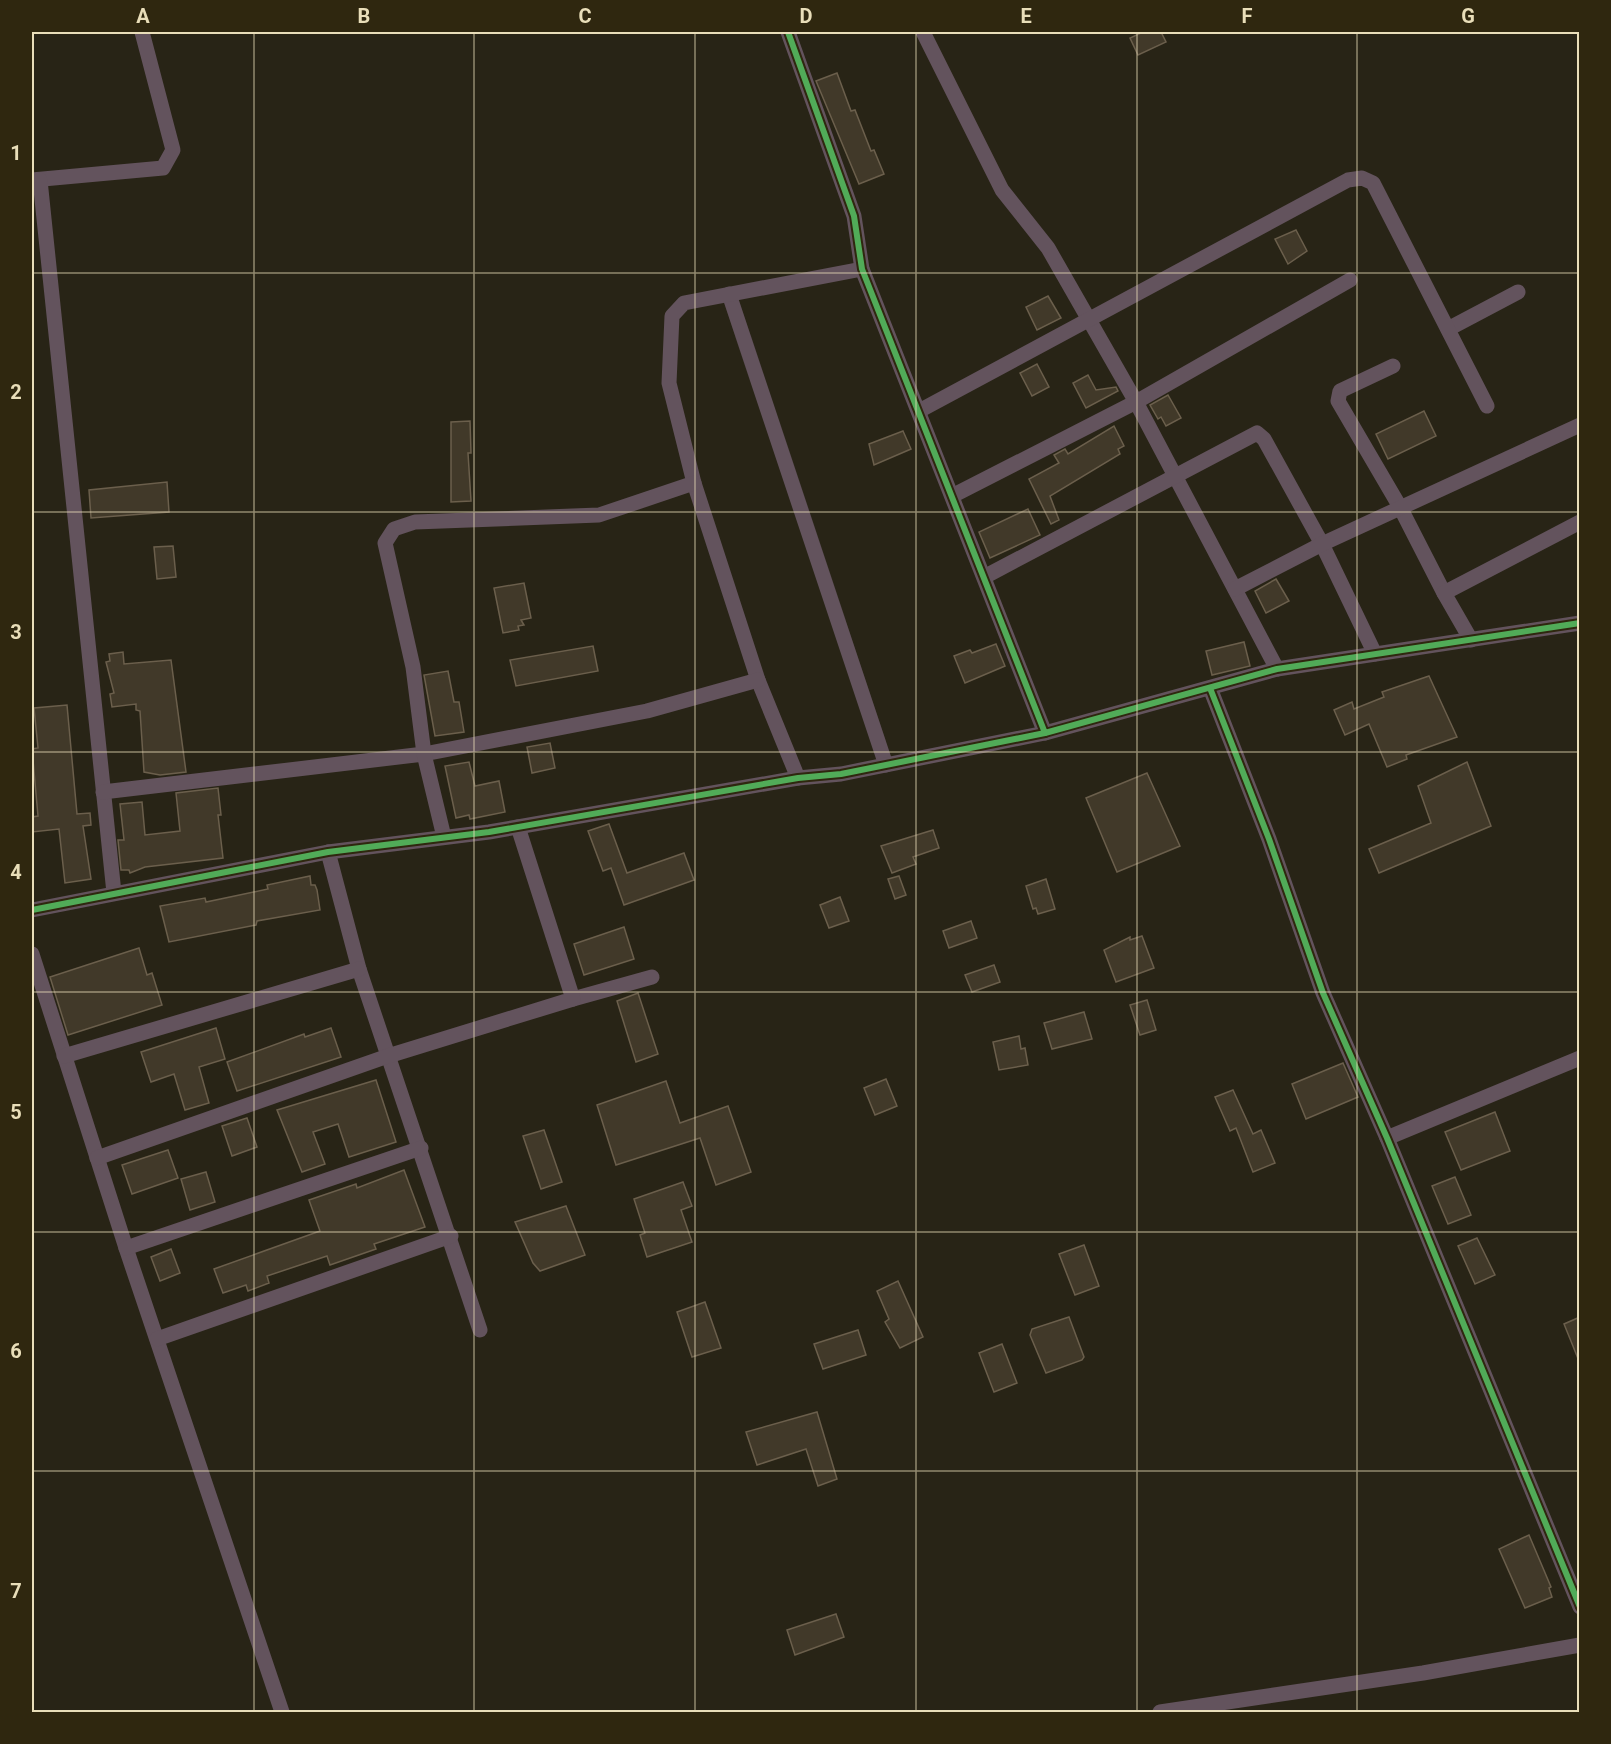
<svg xmlns="http://www.w3.org/2000/svg" width="1611" height="1744" viewBox="0 0 1611 1744" font-family="Roboto,sans-serif">
  <rect width="100%" height="100%" fill="#282416"/>
  <g fill="#413929" stroke="#6b5f4c" stroke-width="1.5">
    <polygon points="1143,32 1161,32 1166,42 1138,55 1130,38"/>
    <polygon points="837,73 851,111 855,110 871,151 874,150 884,174 859,184 816,81"/>
    <polygon points="1296,230 1307,251 1288,264 1275,239"/>
    <polygon points="1048,296 1061,318 1037,330 1026,307"/>
    <polygon points="1037,364 1049,387 1032,396 1020,373"/>
    <polygon points="1088,375 1096,390 1116,387 1118,391 1086,408 1073,383"/>
    <polygon points="1168,395 1181,418 1166,426 1161,417 1158,419 1150,405"/>
    <polygon points="1424,411 1436,436 1388,459 1376,434"/>
    <polygon points="470,421 471,453 468,453 471,501 451,502 451,422"/>
    <polygon points="1114,426 1124,446 1118,449 1120,454 1050,496 1059,520 1051,524 1029,479 1059,463 1054,455 1065,449 1068,454"/>
    <polygon points="903,431 911,449 874,465 869,444"/>
    <polygon points="167,482 169,512 91,518 89,490"/>
    <polygon points="1028,509 1040,535 990,558 979,532"/>
    <polygon points="173,546 176,577 157,579 154,547"/>
    <polygon points="1276,579 1289,601 1266,613 1255,591"/>
    <polygon points="524,583 531,618 521,620 524,625 518,626 519,630 503,633 494,588"/>
    <polygon points="1244,642 1250,666 1212,675 1206,651"/>
    <polygon points="996,644 1005,666 965,683 954,656 970,650 972,653"/>
    <polygon points="593,646 598,671 516,686 510,660"/>
    <polygon points="123,652 124,664 171,660 186,772 160,775 144,772 140,711 136,710 136,704 112,707 110,694 114,693 106,662 110,661 109,654"/>
    <polygon points="448,671 454,702 459,702 464,732 435,736 424,675"/>
    <polygon points="1429,676 1457,737 1406,755 1407,759 1387,767 1369,724 1345,735 1334,710 1352,702 1354,709 1384,697 1382,692"/>
    <polygon points="67,705 77,814 90,813 91,825 83,826 91,879 65,883 59,829 32,832 32,817 38,816 32,749 38,748 34,708"/>
    <polygon points="550,743 555,768 532,773 527,747"/>
    <polygon points="469,762 475,786 499,781 505,812 470,819 469,815 456,818 445,766"/>
    <polygon points="1467,762 1491,826 1379,873 1369,849 1431,823 1418,786"/>
    <polygon points="1147,773 1180,846 1117,872 1086,798"/>
    <polygon points="218,788 221,815 218,815 223,858 145,867 130,873 129,870 121,870 118,840 124,840 120,804 142,802 145,835 180,831 176,793"/>
    <polygon points="609,824 627,873 684,853 694,880 624,905 611,868 603,871 588,831"/>
    <polygon points="933,830 939,848 913,857 916,864 892,873 881,846"/>
    <polygon points="310,876 311,885 315,885 317,890 320,910 257,921 256,925 169,942 160,906 205,898 206,902 268,889 267,885"/>
    <polygon points="899,876 906,895 895,899 888,879"/>
    <polygon points="1046,879 1055,909 1038,914 1036,908 1033,909 1026,886"/>
    <polygon points="840,897 849,921 829,928 820,905"/>
    <polygon points="971,921 977,938 949,948 943,931"/>
    <polygon points="624,927 634,959 584,975 574,944"/>
    <polygon points="1142,936 1154,968 1116,982 1104,950 1130,937 1130,940"/>
    <polygon points="139,948 147,975 152,973 162,1005 68,1035 50,977"/>
    <polygon points="994,965 1000,982 972,992 965,975"/>
    <polygon points="638,993 658,1054 636,1062 617,1001"/>
    <polygon points="1147,1000 1156,1030 1140,1035 1130,1005"/>
    <polygon points="1084,1012 1092,1039 1052,1049 1044,1023"/>
    <polygon points="216,1028 225,1059 199,1067 209,1103 185,1110 174,1074 151,1082 141,1052"/>
    <polygon points="331,1028 341,1057 237,1091 227,1062 304,1034 305,1037"/>
    <polygon points="1019,1036 1021,1049 1025,1048 1028,1065 999,1070 993,1042"/>
    <polygon points="1343,1063 1358,1097 1306,1119 1292,1084"/>
    <polygon points="886,1079 897,1106 875,1115 864,1088"/>
    <polygon points="376,1080 396,1142 349,1157 338,1124 313,1132 325,1164 302,1172 277,1110"/>
    <polygon points="666,1081 680,1123 728,1106 751,1172 716,1185 700,1138 616,1165 597,1105"/>
    <polygon points="1233,1090 1253,1134 1261,1130 1275,1163 1253,1172 1236,1128 1230,1131 1215,1097"/>
    <polygon points="1495,1112 1510,1151 1461,1170 1445,1132"/>
    <polygon points="247,1118 257,1147 232,1156 222,1126"/>
    <polygon points="544,1130 562,1182 541,1189 523,1136"/>
    <polygon points="168,1150 178,1178 132,1194 122,1165"/>
    <polygon points="404,1170 425,1227 374,1244 376,1249 330,1265 327,1256 267,1276 269,1283 248,1291 246,1285 223,1293 214,1269 320,1231 309,1200 356,1184 357,1188"/>
    <polygon points="206,1172 215,1202 190,1210 181,1179"/>
    <polygon points="1455,1177 1471,1215 1448,1224 1432,1186"/>
    <polygon points="683,1182 692,1206 681,1210 692,1242 647,1257 640,1235 645,1233 634,1199"/>
    <polygon points="566,1206 585,1255 540,1271 533,1263 515,1222"/>
    <polygon points="1477,1238 1495,1275 1475,1284 1458,1246"/>
    <polygon points="1084,1245 1099,1286 1075,1295 1059,1254"/>
    <polygon points="171,1249 180,1273 160,1281 151,1257"/>
    <polygon points="898,1281 923,1337 900,1348 885,1322 889,1319 877,1291"/>
    <polygon points="705,1302 721,1348 692,1357 677,1312"/>
    <polygon points="1069,1317 1084,1357 1082,1360 1046,1373 1030,1335 1032,1329"/>
    <polygon points="1580,1317 1580,1361 1579,1361 1564,1324"/>
    <polygon points="858,1330 866,1355 823,1369 814,1344"/>
    <polygon points="1002,1344 1017,1383 994,1392 979,1353"/>
    <polygon points="817,1412 837,1479 818,1486 806,1449 757,1465 746,1432"/>
    <polygon points="1529,1535 1551,1587 1549,1588 1552,1597 1525,1608 1499,1549"/>
    <polygon points="836,1614 844,1637 795,1655 787,1630"/>
  </g>
  <g fill="none" stroke-linecap="round" stroke-linejoin="round">
    <g stroke="#63535d" stroke-width="15">
      <polyline points="788,32 854,216 862,269 1045,733 1277,669 1580,623"/>
      <polyline points="923,32 1002,190 1048,248 1136,402 1277,669"/>
      <polyline points="32,180 163,168 173,150 142,32"/>
      <polyline points="40,180 114,893"/>
      <polyline points="729,294 886,765"/>
      <polyline points="1448,329 1518,292"/>
      <polyline points="1393,366 1340,391 1338,401 1400,507 1444,593"/>
      <polyline points="919,411 1348,180 1362,178 1373,183 1487,406"/>
      <polyline points="952,496 1136,402 1350,280"/>
      <polyline points="984,577 1257,433 1264,439 1322,544 1375,654"/>
      <polyline points="1235,589 1322,544 1580,425"/>
      <polyline points="1471,640 1444,593 1580,522"/>
      <polyline points="1210,688 1269,839 1323,993 1387,1138 1580,1607"/>
      <polyline points="798,778 758,680 694,483 669,383 672,316 684,303 862,269"/>
      <polyline points="103,792 424,754 647,711 758,680"/>
      <polyline points="444,837 424,754 413,667 385,543 394,529 415,522 599,515 694,483"/>
      <polyline points="328,852 359,969 480,1330"/>
      <polyline points="32,910 328,852 489,832 798,778 841,774 1045,733"/>
      <polyline points="32,954 126,1248 282,1712"/>
      <polyline points="573,999 652,977"/>
      <polyline points="64,1056 359,969"/>
      <polyline points="1387,1138 1580,1058"/>
      <polyline points="97,1158 388,1056 573,999 518,827"/>
      <polyline points="126,1248 421,1148"/>
      <polyline points="157,1339 451,1236"/>
      <polyline points="1160,1712 1423,1673 1580,1645"/>
    </g>
    <g stroke="#2f270f" stroke-width="10">
      <g id="cycleway">
        <polyline points="788,32 854,216 862,269 1045,733 1277,669 1580,623"/>
        <polyline points="1210,688 1269,839 1323,993 1387,1138 1580,1607"/>
        <polyline points="32,910 328,852 489,832 798,778 841,774 1045,733"/>
      </g>
    </g>
    <use href="#cycleway" stroke="#51ab58" stroke-width="6"/>
  </g>
  <path fill="none" stroke="#e9deb9" stroke-width="1.5" stroke-opacity="0.55" d="M254 32V1712M474 32V1712M695 32V1712M916 32V1712M1137 32V1712M1357 32V1712M32 273H1580M32 512H1580M32 752H1580M32 992H1580M32 1232H1580M32 1471H1580"/>
  <rect width="1611" height="1744" fill="none" stroke="#2f270f" stroke-width="66"/>
  <rect x="33" y="33" width="1545" height="1678" fill="none" stroke="#e9deb9" stroke-width="2"/>
  <g font-size="20" text-anchor="middle" font-weight="bold" fill="#e9deb9">
    <text x="143" y="23">A</text>
    <text x="364" y="23">B</text>
    <text x="585" y="23">C</text>
    <text x="806" y="23">D</text>
    <text x="1026" y="23">E</text>
    <text x="1247" y="23">F</text>
    <text x="1468" y="23">G</text>
    <text x="16" y="160">1</text>
    <text x="16" y="399">2</text>
    <text x="16" y="639">3</text>
    <text x="16" y="879">4</text>
    <text x="16" y="1119">5</text>
    <text x="16" y="1358">6</text>
    <text x="16" y="1598">7</text>
  </g>
</svg>
